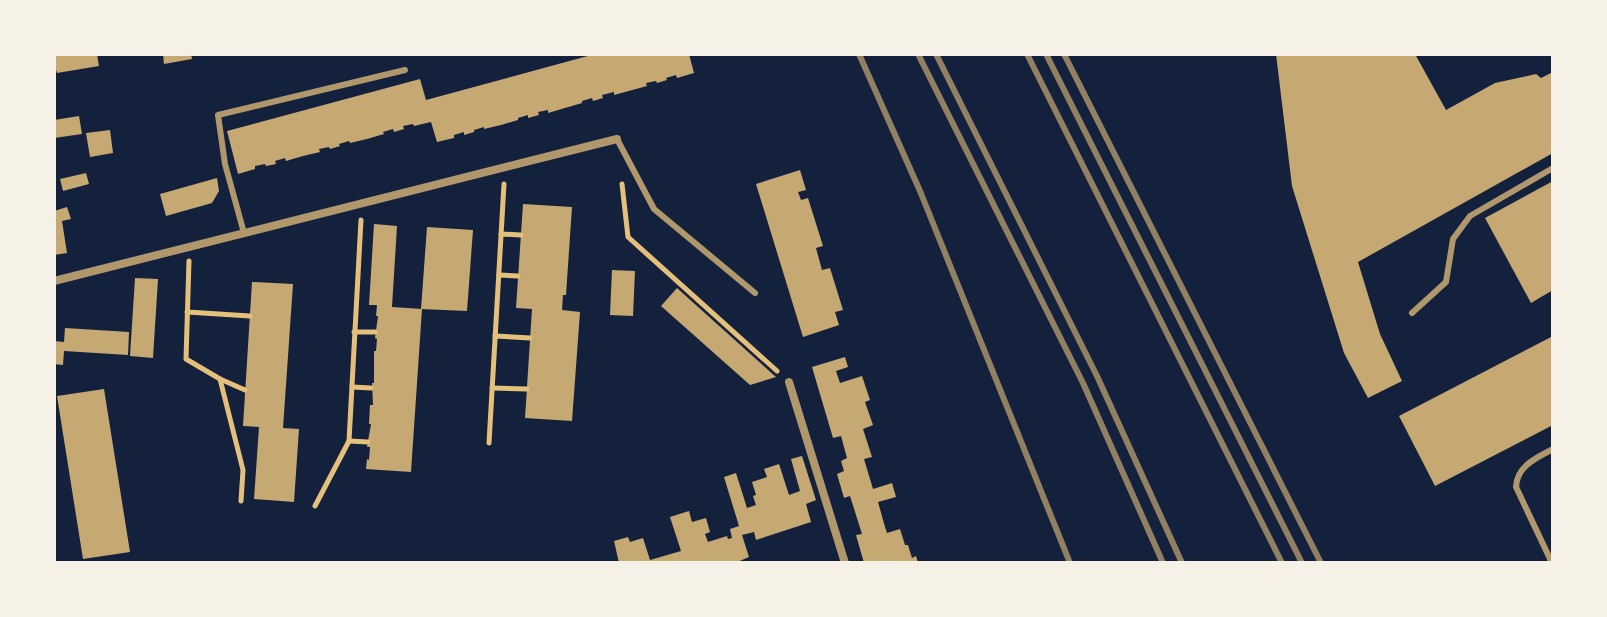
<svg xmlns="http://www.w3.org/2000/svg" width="1607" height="617" viewBox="0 0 1607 617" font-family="'Roboto Condensed',sans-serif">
  <rect width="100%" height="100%" fill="#14213d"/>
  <g fill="#c6a872">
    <polygon points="54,54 97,54 99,66 57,73 56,70 54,70"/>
    <polygon points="163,54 191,54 192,59 164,64"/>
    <polygon points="595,54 689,54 694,73 677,78 676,75 666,78 667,80 657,83 656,81 646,83 647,86 614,95 614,92 602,95 603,98 593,101 592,98 582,101 582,103 548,113 548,110 538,112 539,115 528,118 528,115 518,118 518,120 501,125 484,129 484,127 474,130 474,132 464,135 464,132 454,135 454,138 437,142 431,122 414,126 413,124 403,126 404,129 394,132 393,129 383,132 384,134 367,139 350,143 349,141 339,144 340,146 330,149 329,147 319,149 320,152 303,156 286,161 285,158 275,161 276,164 266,166 265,164 255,166 255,169 238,174 227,131 420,79 426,100"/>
    <polygon points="1276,54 1415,54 1446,110 1495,83 1536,74 1541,78 1553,72 1553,153 1358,262 1380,334 1402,381 1368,398 1344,353 1292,186"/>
    <polygon points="79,116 82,134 54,138 54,120"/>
    <polygon points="110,130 113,153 90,157 86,133"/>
    <polygon points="800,170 806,190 798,192 801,200 808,198 823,246 816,248 822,270 830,268 843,310 835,312 839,325 803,337 756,184"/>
    <polygon points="86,173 89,184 63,191 60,179"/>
    <polygon points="217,178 219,191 212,203 166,216 160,194"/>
    <polygon points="1553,181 1553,290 1531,303 1485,218"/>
    <polygon points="523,204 572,207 566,295 563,295 562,310 580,312 572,421 525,418 532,309 516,308"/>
    <polygon points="67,207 71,219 62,221 67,253 54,255 54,211"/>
    <polygon points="374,224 397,226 392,307 422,309 411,472 366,469 367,459 369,460 370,447 367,447 371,424 369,424 370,405 373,405 372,383 374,383 374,351 376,351 377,339 375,338 378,316 376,316 377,305 369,305"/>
    <polygon points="427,227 473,230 467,311 421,309"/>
    <polygon points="612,270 635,271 633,316 610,315"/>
    <polygon points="135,278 158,279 153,358 130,356"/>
    <polygon points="252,282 293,284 283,428 299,429 294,502 254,499 259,427 243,426"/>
    <polygon points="677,288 776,377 750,385 661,306"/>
    <polygon points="65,328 129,332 128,355 64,351 63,365 54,364 54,341 64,342"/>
    <polygon points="1553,336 1553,425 1435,486 1399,416"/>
    <polygon points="845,357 848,367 836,371 840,383 862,376 870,400 865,402 873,425 863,429 872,457 864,459 873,489 892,483 896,497 878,502 885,527 887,533 900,529 905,545 908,545 912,558 916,556 918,563 864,563 856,535 862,534 850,496 844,498 837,474 844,471 841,461 847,458 841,436 833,438 812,367"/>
    <polygon points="104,389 130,552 83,559 57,396"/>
    <polygon points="802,456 816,500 806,504 811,522 756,540 754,532 742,535 749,557 735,563 619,563 614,541 628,537 630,542 643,538 650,560 681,551 670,517 689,511 692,522 706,518 710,532 705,534 708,542 727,536 728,539 732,538 730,529 739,526 724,477 736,473 747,508 756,505 753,496 756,495 752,482 767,477 764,469 779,464 789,495 800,491 791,459"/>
  </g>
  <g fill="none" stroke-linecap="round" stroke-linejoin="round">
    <g stroke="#e5c07b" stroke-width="5">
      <polyline points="622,184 628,237 777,371"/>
      <polyline points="501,234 521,235"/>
      <polyline points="189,261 186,359 220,379 243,470 241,501"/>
      <polyline points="499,275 518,276"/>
      <polyline points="187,312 250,316"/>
      <polyline points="354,332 375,332"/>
      <polyline points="495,336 530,338"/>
      <polyline points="220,379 245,390"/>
      <polyline points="352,387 371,388"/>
      <polyline points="492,388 527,389"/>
      <polyline points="349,441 368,442"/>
      <polyline points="489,443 504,184"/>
      <polyline points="315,506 349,441 361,220"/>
    </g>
    <g stroke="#b1986c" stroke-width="6">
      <polyline points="617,139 654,209 755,293"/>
      <polyline points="244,233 225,164 218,115 405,70"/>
      <polyline points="1412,313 1446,282 1453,239 1470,216 1553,168"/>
      <path d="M1552 563 1516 487C1517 466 1536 458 1553 449"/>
    </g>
    <g stroke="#b1986c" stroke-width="8">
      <polyline points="54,281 617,139"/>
      <polyline points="789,382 845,563"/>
    </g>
    <g stroke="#918062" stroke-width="6">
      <polyline points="859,54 920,191 1070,563"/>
      <polyline points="918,54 1083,383 1163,563"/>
      <polyline points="936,54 1097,376 1182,563"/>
      <polyline points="1027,54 1282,563"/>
      <polyline points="1046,54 1302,563"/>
      <polyline points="1064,54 1321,563"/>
    </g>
  </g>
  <rect width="1607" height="617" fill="none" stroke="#f6f1e7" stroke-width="112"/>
</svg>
